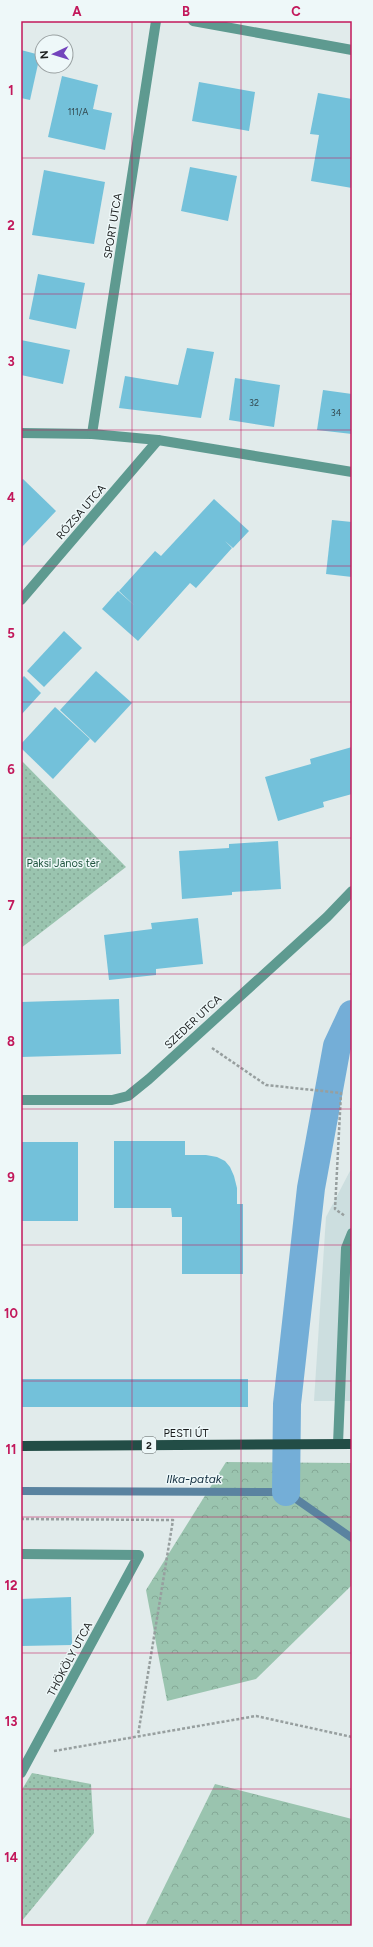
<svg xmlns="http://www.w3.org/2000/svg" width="373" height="1947" viewBox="0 0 373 1947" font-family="Figtree,sans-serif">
  <defs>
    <pattern id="grass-dots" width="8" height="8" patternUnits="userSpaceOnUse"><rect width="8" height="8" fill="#9ac4af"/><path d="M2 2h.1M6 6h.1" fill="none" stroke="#84a896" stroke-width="1.8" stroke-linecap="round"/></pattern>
    <pattern id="forest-crowns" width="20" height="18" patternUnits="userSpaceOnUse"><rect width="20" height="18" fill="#9ac4af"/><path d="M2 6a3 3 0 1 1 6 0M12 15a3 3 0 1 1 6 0" fill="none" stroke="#84a896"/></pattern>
  </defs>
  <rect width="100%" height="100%" fill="#e1ebeb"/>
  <polygon fill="#ccdedf" points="350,1171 352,1171 352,1401 314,1401 326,1217"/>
  <g fill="url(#grass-dots)">
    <polygon points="21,760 126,867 21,948"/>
    <polygon points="32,1773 91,1784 94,1833 21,1922 21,1791"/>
  </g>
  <g fill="url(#forest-crowns)">
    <polygon points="226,1462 352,1463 352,1585 256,1679 167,1701 146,1590"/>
    <polygon points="215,1784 352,1819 352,1926 145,1926"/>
  </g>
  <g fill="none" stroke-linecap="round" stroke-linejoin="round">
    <polyline stroke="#5a83a0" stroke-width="8" points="21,1491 286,1492 352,1538"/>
    <polyline stroke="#74aed7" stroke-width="28" points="286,1492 287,1404 311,1188 337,1046 352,1014"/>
  </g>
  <g fill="#73c1da">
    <polygon points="21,50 40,55 30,100 21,98"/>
    <polygon points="62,76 98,85 93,109 112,113 105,150 48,137"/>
    <polygon points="199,82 255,92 249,131 192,121"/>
    <polygon points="318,93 352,99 352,188 311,181 319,135 310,134"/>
    <polygon points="190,167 237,176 228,221 181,211"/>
    <polygon points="44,170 105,182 94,244 32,235"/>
    <polygon points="38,274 85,283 76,329 29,319"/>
    <polygon points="21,340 70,350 63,384 21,375"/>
    <polygon points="187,348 214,352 201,418 119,408 125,376 178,385"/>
    <polygon points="235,378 280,385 274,427 229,420"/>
    <polygon points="323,390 352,394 352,434 317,430"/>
    <polygon points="23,479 56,511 21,548 21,480"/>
    <polygon points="214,499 249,531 233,548 225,541 232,548 196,588 190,583 138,641 102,609 118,591 135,606 119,591 155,551 161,556"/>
    <polygon points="332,520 352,522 352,577 326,574"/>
    <polygon points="64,631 82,648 44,687 27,671"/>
    <polygon points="96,671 132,703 95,743 60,710"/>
    <polygon points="24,676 41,693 21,715 21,679"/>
    <polygon points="55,707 90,739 53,779 21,748 21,744"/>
    <polygon points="352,747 352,794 323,802 324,807 278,821 265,777 311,764 310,759"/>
    <polygon points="278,841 281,889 232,892 232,895 182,899 179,851 229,848 229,844"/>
    <polygon points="198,918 203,964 156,969 156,975 109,980 104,935 152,929 151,923"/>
    <polygon points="119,999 121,1054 21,1057 21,1002"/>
    <polygon points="114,1141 185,1141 185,1155 206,1155 217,1157 225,1161 230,1167 234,1176 237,1188 237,1204 243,1204 243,1274 182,1274 182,1217 172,1217 171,1208 114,1208"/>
    <rect x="21" y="1142" width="57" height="79"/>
    <rect x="21" y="1379" width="227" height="28"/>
    <polygon points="71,1597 72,1645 21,1646 21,1599"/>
  </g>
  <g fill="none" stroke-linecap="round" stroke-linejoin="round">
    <g stroke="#979f9f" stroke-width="2.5" stroke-dasharray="3 2" stroke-linecap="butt">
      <polyline points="212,1048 266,1085 341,1093 335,1209 345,1216"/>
      <polyline points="21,1519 173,1520 138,1735"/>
      <polyline points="54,1751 256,1716 352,1737"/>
    </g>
    <polyline stroke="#5e9a90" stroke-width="10" points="338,1444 346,1248 352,1233"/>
    <g stroke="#5e9a90" stroke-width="10">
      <polyline points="193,21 352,50"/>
      <polyline points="21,433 92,434 158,440 352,472"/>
      <polyline points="92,434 156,21"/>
      <polyline points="21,600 158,440"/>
      <polyline points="21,1100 112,1100 128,1096 149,1079 327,917 352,891"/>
      <polyline points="21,1554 139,1555 21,1773"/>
    </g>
    <polyline stroke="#224d46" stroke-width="10" points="21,1446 352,1444"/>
  </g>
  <path fill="none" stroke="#c2185b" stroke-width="1" stroke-opacity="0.55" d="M132 21V1926M241 21V1926M21 158H352M21 294H352M21 430H352M21 566H352M21 702H352M21 838H352M21 974H352M21 1109H352M21 1245H352M21 1381H352M21 1517H352M21 1653H352M21 1789H352"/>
  <g text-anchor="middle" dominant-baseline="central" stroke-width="3" stroke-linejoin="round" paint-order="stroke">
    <g font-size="9" fill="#32484e">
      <text x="78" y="111">111/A</text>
      <text x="254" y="402">32</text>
      <text x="336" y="412">34</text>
    </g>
    <rect fill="#eef8f9" stroke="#5b6060" stroke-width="1" x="142" y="1437" width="14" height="16" rx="3"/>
    <g font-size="10" font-weight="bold" fill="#1c1f1f">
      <text x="149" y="1445">2</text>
    </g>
    <g font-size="11" fill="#1c1f1f" stroke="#eef8f9">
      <text transform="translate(113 226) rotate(-81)">SPORT UTCA</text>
      <text transform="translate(81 512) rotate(-49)">RÓZSA UTCA</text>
      <text transform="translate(193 1022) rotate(-43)">SZEDER UTCA</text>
      <text x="186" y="1433">PESTI ÚT</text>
      <text transform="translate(70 1659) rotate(-62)">THÖKÖLY UTCA</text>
    </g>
    <g font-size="11" fill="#215640" stroke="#eef8f9">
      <text x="63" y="863">Paksi János tér</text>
    </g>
    <g font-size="12" font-style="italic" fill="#112c3d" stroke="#eef8f9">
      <text x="194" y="1479">Ilka-patak</text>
    </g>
  </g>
  <rect width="373" height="1947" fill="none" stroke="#eef8f9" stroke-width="44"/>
  <g transform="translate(54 54) rotate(266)"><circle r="19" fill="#eef8f9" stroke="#9aa1a2"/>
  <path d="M0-3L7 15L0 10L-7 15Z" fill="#7344bc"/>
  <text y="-6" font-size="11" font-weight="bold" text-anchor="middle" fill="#1c1f1f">N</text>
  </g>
  <rect x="22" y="22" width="329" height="1903" fill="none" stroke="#c2185b" stroke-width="1.5"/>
  <g font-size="13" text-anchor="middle" font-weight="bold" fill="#c2185b">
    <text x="77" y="16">A</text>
    <text x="186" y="16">B</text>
    <text x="296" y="16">C</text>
    <text x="11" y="95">1</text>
    <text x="11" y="230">2</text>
    <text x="11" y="366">3</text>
    <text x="11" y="502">4</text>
    <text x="11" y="638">5</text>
    <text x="11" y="774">6</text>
    <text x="11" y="910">7</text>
    <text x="11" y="1046">8</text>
    <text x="11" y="1182">9</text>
    <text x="11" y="1318">10</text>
    <text x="11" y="1454">11</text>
    <text x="11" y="1590">12</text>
    <text x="11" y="1726">13</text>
    <text x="11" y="1862">14</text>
  </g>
</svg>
